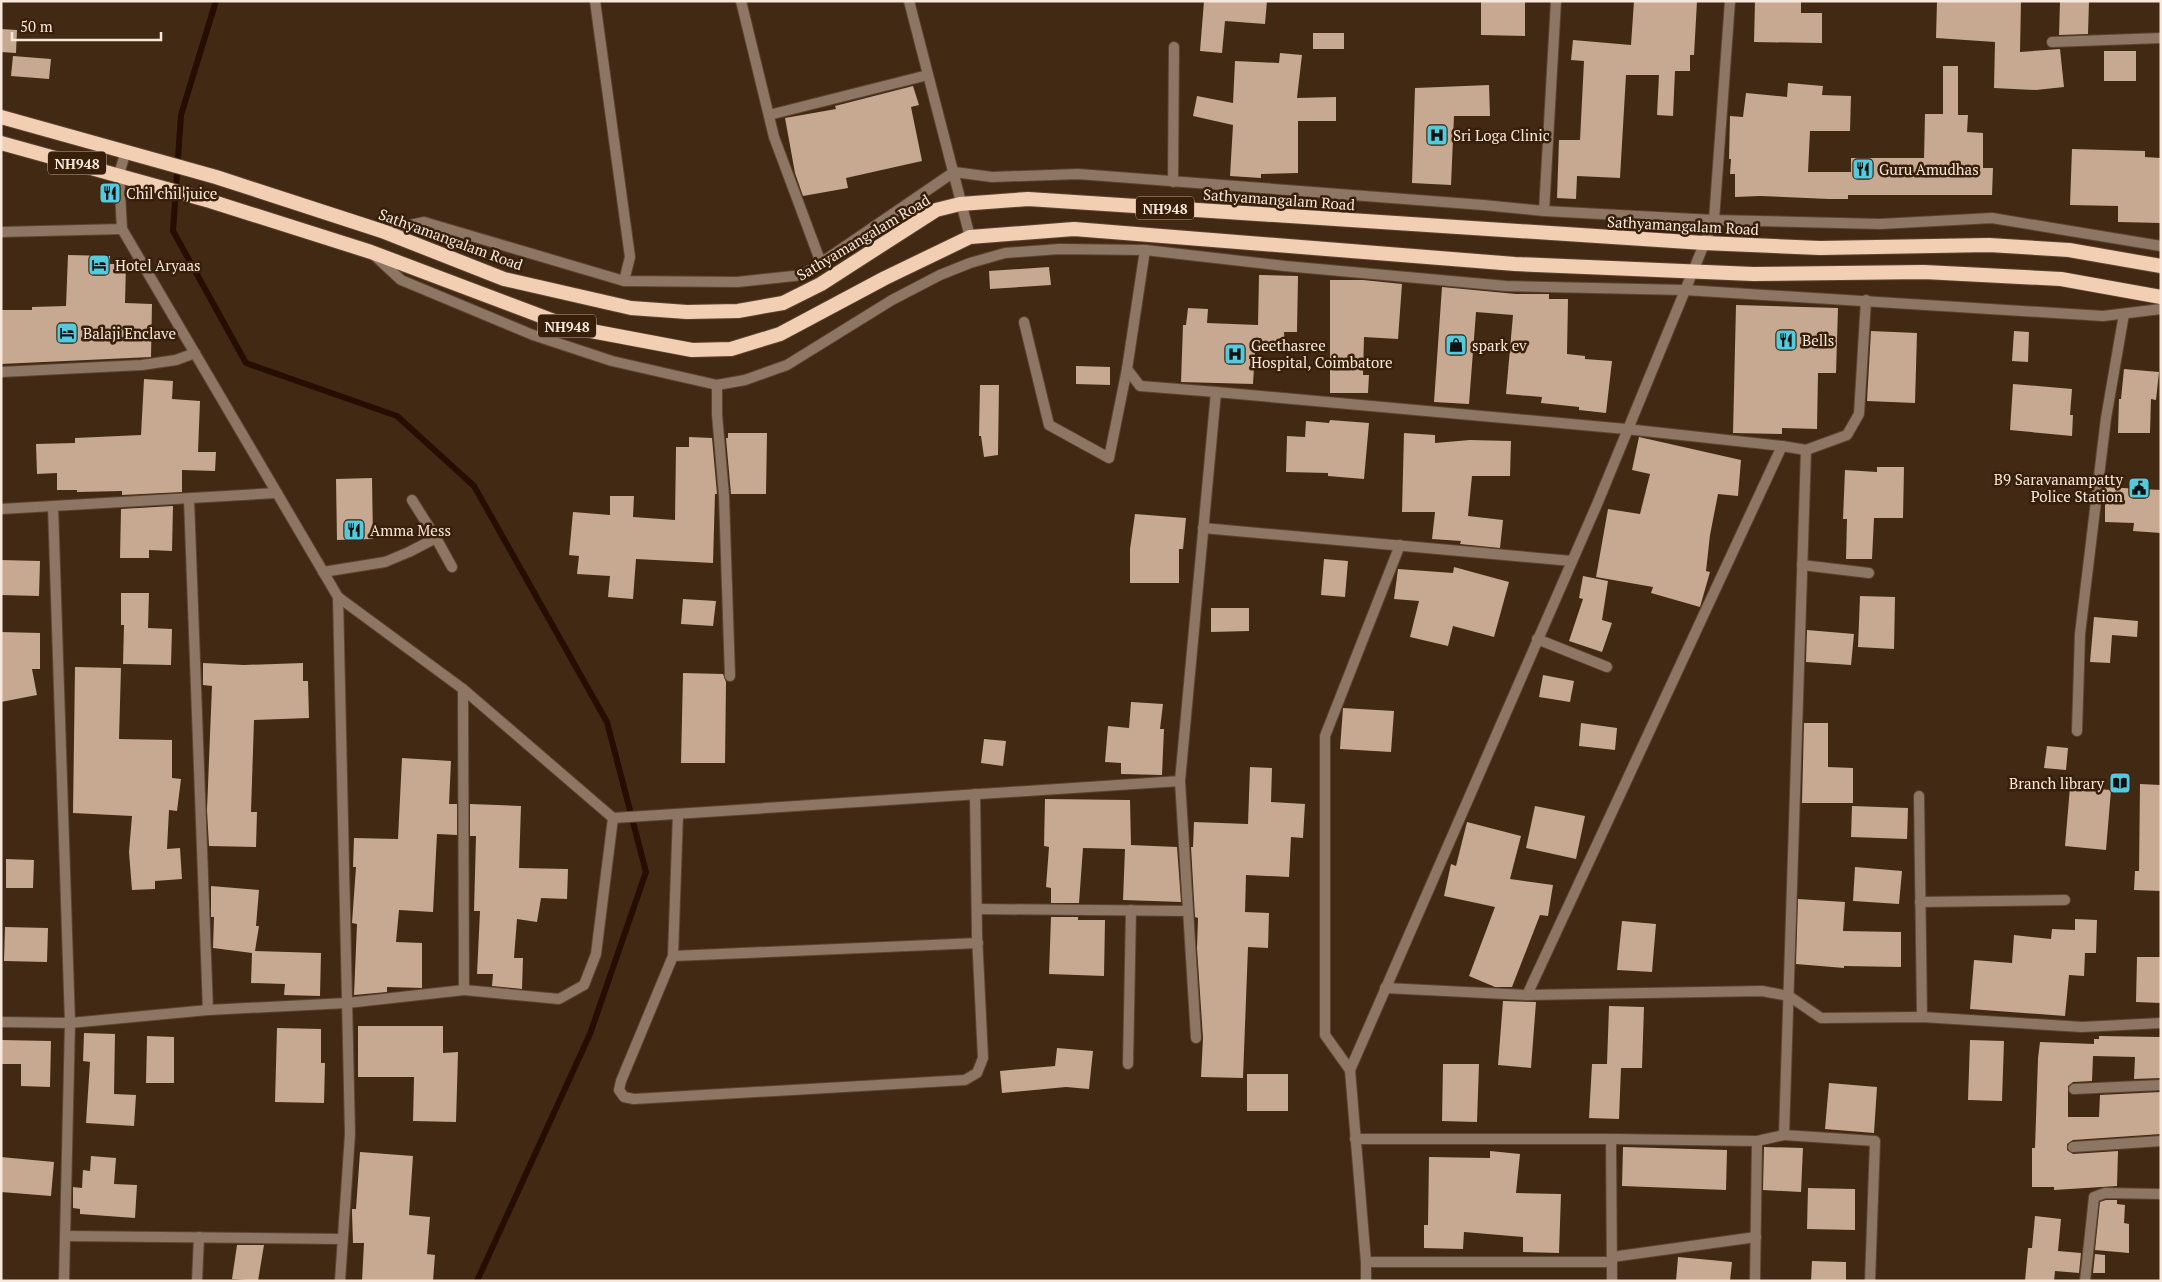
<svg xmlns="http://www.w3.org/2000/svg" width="2162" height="1282" viewBox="0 0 2162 1282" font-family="'PT Serif',serif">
  <rect width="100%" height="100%" fill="#412914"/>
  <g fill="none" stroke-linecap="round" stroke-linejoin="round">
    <polyline stroke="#250d00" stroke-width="6" points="216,1 181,115 173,231 246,363 397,416 474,486 607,722 646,872 590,1034 477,1281"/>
  </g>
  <g fill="#c7a890">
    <polygon points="1204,1 1267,1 1265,24 1225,21 1222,53 1200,51"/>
    <polygon points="1481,1 1525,1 1525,36 1481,35"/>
    <polygon points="1634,1 1697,1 1694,55 1690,55 1690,71 1675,71 1673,116 1657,115 1659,75 1626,75 1620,178 1577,176 1576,199 1557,198 1559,140 1580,140 1584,61 1571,60 1573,40 1631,45"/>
    <polygon points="1755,1 1801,1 1801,13 1822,13 1822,43 1754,42"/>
    <polygon points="1937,1 2021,1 2020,52 2060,49 2064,87 2036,90 1994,88 1995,42 1936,38"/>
    <polygon points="2060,1 2089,1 2088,34 2059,35"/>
    <polygon points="1,29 17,30 16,53 1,52"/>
    <rect x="1313" y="33" width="31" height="16"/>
    <rect x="2104" y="51" width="32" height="30"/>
    <polygon points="1280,53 1302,55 1297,98 1336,97 1336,121 1298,121 1298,173 1261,174 1261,178 1230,176 1233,125 1193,116 1197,96 1233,103 1235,61 1279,63"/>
    <polygon points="13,56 51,59 49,79 11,76"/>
    <polygon points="1943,66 1958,66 1958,115 1968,115 1967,132 1983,133 1983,168 1993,168 1992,195 1848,195 1848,199 1829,199 1760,196 1735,197 1735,174 1730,174 1731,159 1729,159 1730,116 1743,117 1746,93 1787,97 1788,83 1823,86 1822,95 1851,96 1850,131 1810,131 1808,172 1851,172 1851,158 1924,158 1925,114 1943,114"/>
    <polygon points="1489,85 1490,116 1454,116 1451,185 1412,183 1415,88"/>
    <polygon points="913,86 919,105 911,107 922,161 846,178 848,188 803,196 795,173 785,118 836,109 835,106"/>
    <polygon points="2072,149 2145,151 2145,157 2161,158 2161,223 2118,222 2118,206 2070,205"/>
    <polygon points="68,255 110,256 110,264 126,264 125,303 152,304 151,357 1,364 1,310 32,310 32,307 66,306"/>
    <polygon points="1049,267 1051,285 990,289 989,271"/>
    <polygon points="1259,275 1298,276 1297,332 1284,332 1285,351 1255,351 1253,384 1181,382 1183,325 1186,325 1188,308 1208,309 1207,323 1258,325"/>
    <polygon points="1330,280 1363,280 1402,284 1398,339 1364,337 1363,375 1369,375 1368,393 1330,393"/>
    <polygon points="1442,287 1516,294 1549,294 1549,299 1568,299 1567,354 1585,356 1585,359 1612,361 1606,413 1579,410 1579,407 1541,403 1542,397 1506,394 1513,315 1476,312 1469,404 1434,402"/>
    <polygon points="1736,305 1838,308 1836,373 1818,373 1817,429 1782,428 1782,434 1733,433"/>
    <polygon points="1871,331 1917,333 1915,403 1867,401"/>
    <polygon points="2014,331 2029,332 2028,362 2012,361"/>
    <polygon points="1076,366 1110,367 1110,385 1076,384"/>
    <polygon points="2124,369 2159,372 2156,400 2151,399 2150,433 2118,433 2119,399 2121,399"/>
    <polygon points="144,379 173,381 172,399 200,401 198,452 216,452 215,471 182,470 182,492 122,495 122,491 77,492 77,490 57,490 57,473 37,474 36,444 75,443 75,438 141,435"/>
    <polygon points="2013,384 2072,389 2070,415 2073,415 2072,436 2010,430"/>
    <polygon points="980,385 999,385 998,455 984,457 981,436 979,436"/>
    <polygon points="1330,420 1369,423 1364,479 1328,476 1328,473 1286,472 1287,436 1305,437 1306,421 1329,423"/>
    <polygon points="728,433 767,433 766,494 731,494 726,438 728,438"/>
    <polygon points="1404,433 1435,435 1435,443 1470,440 1511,441 1510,476 1472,476 1468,516 1503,520 1500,548 1460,544 1461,541 1432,539 1435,512 1402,512"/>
    <polygon points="689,437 712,438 717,494 715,494 713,563 636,559 633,599 608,597 610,576 577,574 579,556 569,555 573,512 610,515 610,496 634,496 633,517 675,520 676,447 689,447"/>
    <polygon points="1639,437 1741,460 1738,496 1718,494 1710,535 1706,571 1710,572 1700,607 1651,593 1653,587 1596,577 1608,509 1640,514 1650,474 1632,470"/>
    <polygon points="1877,467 1904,467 1903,518 1874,518 1872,559 1846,559 1847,519 1843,519 1845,470 1877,472"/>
    <polygon points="372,478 373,539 337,540 336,479"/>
    <polygon points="2105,487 2161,490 2161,533 2133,531 2134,523 2105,522"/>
    <polygon points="173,506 172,551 149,550 149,558 120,558 121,509"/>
    <polygon points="1135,514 1186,518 1183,549 1179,549 1179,583 1130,583 1130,549"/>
    <polygon points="1324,559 1348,561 1345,597 1321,595"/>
    <polygon points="1,560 40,561 39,596 1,595"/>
    <polygon points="1454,567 1509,582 1494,637 1453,626 1448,646 1410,637 1419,601 1394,599 1398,569 1453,573"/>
    <polygon points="1583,576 1608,581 1602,620 1612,623 1602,652 1569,641 1583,599 1579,598"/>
    <polygon points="121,593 149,593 148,628 172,629 171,665 123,664 124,625 121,625"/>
    <polygon points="1860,596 1895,597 1894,649 1858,647"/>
    <polygon points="683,599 716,601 713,626 681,624"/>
    <polygon points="1211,608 1249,608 1249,631 1211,632"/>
    <polygon points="2094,617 2138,621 2137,637 2112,635 2110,663 2090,662"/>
    <polygon points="1807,630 1854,634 1851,665 1806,662"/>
    <polygon points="1,632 40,633 40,669 32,669 37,695 1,702"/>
    <polygon points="203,663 244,665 303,663 303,681 308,681 309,718 254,720 251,812 257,812 256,847 209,846 207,810 212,686 203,685"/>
    <polygon points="75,667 121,668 119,739 172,740 172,778 181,779 177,811 169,810 167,849 180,848 182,879 155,881 155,889 132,890 129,852 132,816 73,813"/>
    <polygon points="683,673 723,674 726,682 725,763 681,763"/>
    <polygon points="1543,675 1574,681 1570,702 1539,697"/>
    <polygon points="1131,702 1163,704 1160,729 1164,729 1162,775 1121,774 1121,763 1105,762 1108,726 1129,728"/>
    <polygon points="1343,708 1394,711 1391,752 1340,749"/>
    <polygon points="1581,723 1617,728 1615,750 1579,746"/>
    <polygon points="1804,723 1828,723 1828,767 1853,768 1853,803 1802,803"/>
    <polygon points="984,739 1006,741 1003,766 981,763"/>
    <polygon points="2047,746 2068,748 2066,770 2044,768"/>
    <polygon points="402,758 451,761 449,804 457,804 457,835 437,834 433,912 399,910 396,942 422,943 422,988 387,987 387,992 354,995 357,924 352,923 356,867 353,867 354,838 398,839"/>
    <polygon points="1250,767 1272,768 1271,802 1305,804 1303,838 1291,837 1289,877 1246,875 1245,912 1269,913 1268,948 1248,947 1243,1078 1201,1077 1203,1038 1197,948 1198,918 1195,917 1191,847 1193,847 1194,822 1248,824"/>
    <polygon points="2140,784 2161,785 2161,891 2134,890 2135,871 2139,871"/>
    <polygon points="2070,787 2111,790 2106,850 2065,846"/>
    <polygon points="1045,799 1130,800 1131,845 1177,847 1181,902 1123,900 1125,849 1083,848 1079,903 1051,903 1051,888 1046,887 1049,847 1044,846"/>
    <polygon points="470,804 521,806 519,868 568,869 567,899 541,898 537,922 517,919 514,958 523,958 522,989 492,986 493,974 477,974 480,911 474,911 476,836 470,836"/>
    <polygon points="1535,806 1585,816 1576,859 1526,848"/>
    <polygon points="1852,806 1908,808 1907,839 1851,837"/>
    <polygon points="1467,822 1521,836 1510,879 1553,885 1548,916 1540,915 1512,987 1495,987 1469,976 1495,907 1444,896 1451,864 1456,866"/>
    <polygon points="6,859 34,860 33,888 6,888"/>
    <polygon points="1855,867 1902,871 1899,904 1853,901"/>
    <polygon points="211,886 259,890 256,926 259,926 255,951 321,953 320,996 284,995 285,984 251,983 252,953 213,948 214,917 211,917"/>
    <polygon points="1798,899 1845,902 1843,931 1901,932 1901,967 1844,966 1844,968 1796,964"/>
    <polygon points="1051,917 1078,917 1078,920 1105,920 1104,976 1049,974"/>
    <polygon points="2075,919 2097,920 2096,953 2085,953 2084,976 2069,975 2065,1016 1970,1009 1974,960 2012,963 2014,935 2051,939 2052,929 2075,930"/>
    <polygon points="1622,921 1656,924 1652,972 1617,970"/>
    <polygon points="5,927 48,928 47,962 4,961"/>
    <polygon points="2137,957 2161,957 2161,1003 2136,1002"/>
    <polygon points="1503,1001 1536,1002 1531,1068 1498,1065"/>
    <polygon points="1609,1006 1644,1007 1642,1068 1621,1068 1619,1119 1589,1118 1592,1064 1607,1064"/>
    <polygon points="358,1026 443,1026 443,1053 458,1052 456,1122 413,1121 414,1077 358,1077"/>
    <polygon points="277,1028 321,1029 321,1063 325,1063 324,1103 275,1102"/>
    <polygon points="84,1033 115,1034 114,1094 136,1095 134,1126 86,1123 90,1062 83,1061"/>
    <polygon points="147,1036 174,1037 174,1083 146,1083"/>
    <polygon points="2099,1036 2161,1037 2161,1078 2134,1079 2135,1057 2093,1056 2092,1081 2073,1082 2068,1086 2068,1117 2099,1117 2100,1095 2161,1092 2161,1134 2073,1140 2067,1144 2067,1150 2073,1154 2118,1151 2117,1186 2054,1190 2054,1187 2032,1187 2032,1148 2035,1148 2038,1058 2040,1042 2094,1044 2094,1039 2099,1039"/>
    <polygon points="1,1040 51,1041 50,1087 21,1086 21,1064 1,1064"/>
    <polygon points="1970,1040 2004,1041 2002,1101 1968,1100"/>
    <polygon points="1057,1048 1093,1051 1089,1089 1066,1087 1002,1093 1000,1071 1055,1066"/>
    <polygon points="1443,1064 1479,1064 1477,1122 1442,1121"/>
    <rect x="1247" y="1074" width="41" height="37"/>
    <polygon points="1829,1083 1877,1087 1874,1133 1825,1129"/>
    <polygon points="1623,1147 1727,1150 1726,1190 1622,1186"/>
    <polygon points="1764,1147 1803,1148 1801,1192 1763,1190"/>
    <polygon points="1490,1151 1520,1154 1516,1193 1561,1194 1559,1253 1523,1252 1523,1237 1464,1232 1463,1249 1424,1248 1424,1225 1428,1225 1429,1157 1490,1158"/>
    <polygon points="360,1152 413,1156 409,1215 430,1217 427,1254 435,1255 433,1281 362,1281 364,1243 353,1243 352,1213 352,1209 356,1209"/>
    <polygon points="91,1156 116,1158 114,1184 137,1185 135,1218 80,1214 80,1209 73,1208 73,1187 82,1188 83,1170 90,1171"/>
    <polygon points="1,1157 54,1162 51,1196 1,1192"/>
    <polygon points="1808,1188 1855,1189 1855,1230 1807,1229"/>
    <polygon points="2106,1200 2117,1200 2117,1204 2125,1205 2124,1223 2129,1224 2129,1253 2095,1250 2100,1202"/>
    <polygon points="2035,1216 2061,1219 2058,1251 2081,1253 2079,1273 2055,1271 2054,1281 2025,1281 2028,1248 2032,1248"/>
    <polygon points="237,1245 264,1245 258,1281 232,1279"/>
    <polygon points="2095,1254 2105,1255 2105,1273 2093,1273"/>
    <polygon points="1678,1257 1732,1262 1730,1281 1676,1281"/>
    <polygon points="1812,1261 1846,1262 1846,1281 1811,1281"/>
  </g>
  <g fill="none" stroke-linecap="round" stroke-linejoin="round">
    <g stroke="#5b4430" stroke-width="12">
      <g id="service">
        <polyline points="1173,182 1174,47"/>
        <polyline points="717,385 717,414 724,496 730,676"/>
        <polyline points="412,500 436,538 452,567"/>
        <polyline points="323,572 385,562 409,552 436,538"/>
      </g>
    </g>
    <g stroke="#5b4430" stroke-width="12">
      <g id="minor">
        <polyline points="595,1 630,257 624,281"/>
        <polyline points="741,1 774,137 821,263"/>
        <polyline points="909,1 970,237"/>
        <polyline points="2052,42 2161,38"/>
        <polyline points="769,115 928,75"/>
        <polyline points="1544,211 1556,1"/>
        <polyline points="122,229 338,597 350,1134 340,1281"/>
        <polyline points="382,231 424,222 624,281 737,282 803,275 954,172 992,177 1078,174 1483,205 1544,211 1714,220 1880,224 1992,218 2161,246"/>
        <polyline points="1,232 122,229 119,174 126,151"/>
        <polyline points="1145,250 1127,369 1140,386 1216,392"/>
        <polyline points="374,255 401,280 533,335 612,361 717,385 745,380 787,365 892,300 940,275 970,263 1005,253 1059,249 1145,250 1285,266 1506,286 1685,290 2103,316 2161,309"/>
        <polyline points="1024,322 1049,425 1109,458 1127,369"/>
        <polyline points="1,372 142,365 176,360 195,353"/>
        <polyline points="189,499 208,1010"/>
        <polyline points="53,506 70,1023 64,1281"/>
        <polyline points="1,509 277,493"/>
        <polyline points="1203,528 1572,561"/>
        <polyline points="1802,565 1869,573"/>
        <polyline points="1537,639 1607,667"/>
        <polyline points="463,689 613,818 1180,781 1216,392 1626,429 1782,446"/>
        <polyline points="2077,731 2080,634 2106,418 2124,314"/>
        <polyline points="1180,781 1196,1038"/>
        <polyline points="1919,796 1922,1017"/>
        <polyline points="678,814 673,956 621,1081 619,1090 624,1097 634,1099 965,1080 977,1073 983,1058 977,935 975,794"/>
        <polyline points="1920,902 2065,900"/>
        <polyline points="977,909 1188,911"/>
        <polyline points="673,956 978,943"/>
        <polyline points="1385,988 1527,995 1762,991 1789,996 1821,1018 1922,1017 2082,1027 2161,1023"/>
        <polyline points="464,990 559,999 584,985 596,954 613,818"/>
        <polyline points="1527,995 1782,446 1806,450 1847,435 1859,414 1866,300"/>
        <polyline points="1,1022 70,1023 208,1010 347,1003 464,990 463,689 338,597"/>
        <polyline points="1128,1064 1131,910"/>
        <polyline points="1350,1070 1325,1035 1325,736 1400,545"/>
        <polyline points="2074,1089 2161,1085"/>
        <polyline points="1784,1135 1875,1141 1870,1281"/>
        <polyline points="1355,1139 1611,1139 1757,1141 1755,1281"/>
        <polyline points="1611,1139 1612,1281"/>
        <polyline points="1757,1141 1784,1135 1806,450"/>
        <polyline points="2073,1147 2161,1141"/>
        <polyline points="65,1236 342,1239"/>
        <polyline points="1612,1257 1756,1237"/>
        <polyline points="1366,1262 1612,1262"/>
        <polyline points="197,1281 199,1237"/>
        <polyline points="1366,1281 1366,1262 1350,1070 1598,502 1714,220 1730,1"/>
        <polyline points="2085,1281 2094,1197 2105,1193 2161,1194"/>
      </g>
    </g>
    <g stroke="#5b4430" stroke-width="16">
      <g id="trunk">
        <polyline points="1,117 216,177 382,231 504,279 631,308 687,312 738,311 783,303 821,284 936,210 960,204 1028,199 1704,243 1820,248 1989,245 2069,250 2161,266"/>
        <polyline points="1,143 210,201 371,252 570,327 692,350 731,349 780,334 885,278 970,237 1074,229 1515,264 1753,274 1924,272 2061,279 2161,297"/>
      </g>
    </g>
    <use href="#service" stroke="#8d7663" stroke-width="10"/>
    <use href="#minor" stroke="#8d7663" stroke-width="10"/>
    <use href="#trunk" stroke="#f2ceb2" stroke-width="14"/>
  </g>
  <defs>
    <g id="hospital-square" transform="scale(1.125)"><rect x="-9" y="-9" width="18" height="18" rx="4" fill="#54cadd" stroke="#371f0a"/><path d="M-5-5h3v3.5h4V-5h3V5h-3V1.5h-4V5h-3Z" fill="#111"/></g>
    <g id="restaurant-square" transform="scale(1.125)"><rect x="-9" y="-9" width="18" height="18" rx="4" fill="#54cadd" stroke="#371f0a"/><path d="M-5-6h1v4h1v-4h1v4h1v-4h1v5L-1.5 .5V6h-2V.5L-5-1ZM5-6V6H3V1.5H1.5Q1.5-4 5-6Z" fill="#111"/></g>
    <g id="hotel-square" transform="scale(1.125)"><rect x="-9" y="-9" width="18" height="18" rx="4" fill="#54cadd" stroke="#371f0a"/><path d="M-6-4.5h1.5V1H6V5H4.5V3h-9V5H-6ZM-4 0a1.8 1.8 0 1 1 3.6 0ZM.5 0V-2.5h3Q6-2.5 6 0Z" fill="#111"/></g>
    <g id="shop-square" transform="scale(1.125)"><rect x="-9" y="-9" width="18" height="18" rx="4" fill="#54cadd" stroke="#371f0a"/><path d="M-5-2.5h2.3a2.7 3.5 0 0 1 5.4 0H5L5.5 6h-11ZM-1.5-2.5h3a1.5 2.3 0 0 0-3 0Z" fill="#111"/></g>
    <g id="civic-square" transform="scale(1.125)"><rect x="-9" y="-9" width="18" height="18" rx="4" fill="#54cadd" stroke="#371f0a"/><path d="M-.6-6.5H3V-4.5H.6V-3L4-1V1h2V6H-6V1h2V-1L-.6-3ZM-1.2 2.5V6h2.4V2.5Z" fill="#111"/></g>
    <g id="library-square" transform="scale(1.125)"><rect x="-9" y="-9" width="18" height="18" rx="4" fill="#54cadd" stroke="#371f0a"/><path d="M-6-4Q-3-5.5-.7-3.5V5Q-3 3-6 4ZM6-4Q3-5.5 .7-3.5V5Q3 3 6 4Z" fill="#111"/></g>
  </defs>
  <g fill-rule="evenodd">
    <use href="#hospital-square" x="1437" y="135"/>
    <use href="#restaurant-square" x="1863" y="169"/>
    <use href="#restaurant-square" x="110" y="193"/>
    <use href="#hotel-square" x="99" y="265"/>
    <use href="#hotel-square" x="67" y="333"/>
    <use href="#restaurant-square" x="1786" y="340"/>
    <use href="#shop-square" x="1456" y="345"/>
    <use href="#hospital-square" x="1235" y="354"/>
    <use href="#civic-square" x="2139" y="488"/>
    <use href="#restaurant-square" x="354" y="530"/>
    <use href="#library-square" x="2120" y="783"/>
  </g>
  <g text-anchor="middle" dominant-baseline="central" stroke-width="5" stroke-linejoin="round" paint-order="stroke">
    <g fill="#371f0a" stroke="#beab9c" stroke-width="1">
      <rect x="48" y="151.5" width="58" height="23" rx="4"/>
      <rect x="1136" y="196.5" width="58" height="23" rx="4"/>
      <rect x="538" y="314.5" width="58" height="23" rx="4"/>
    </g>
    <g font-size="14" font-weight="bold" fill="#f8e7db">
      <text x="77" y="163">NH948</text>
      <text x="1165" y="208">NH948</text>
      <text x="567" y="326">NH948</text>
    </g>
    <g font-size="15" fill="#f8e7db" stroke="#371f0a" text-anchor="start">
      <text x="1453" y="135">Sri Loga Clinic</text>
      <text x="1879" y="169">Guru Amudhas</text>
      <text x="126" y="193">Chil chil juice</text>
      <text x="115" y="265">Hotel Aryaas</text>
      <text x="83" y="333">Balaji Enclave</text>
      <text x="1802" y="340">Bells</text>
      <text x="1251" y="345">Geethasree<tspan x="1251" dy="17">Hospital, Coimbatore</tspan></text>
      <text x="1472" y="345">spark ev</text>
      <text x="2123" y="479" text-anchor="end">B9 Saravanampatty<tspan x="2123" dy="17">Police Station</tspan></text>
      <text x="370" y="530">Amma Mess</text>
      <text x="2104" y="783" text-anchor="end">Branch library</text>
    </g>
    <g font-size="15" fill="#f8e7db" stroke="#371f0a">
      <text transform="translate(1279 199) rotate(4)">Sathyamangalam Road</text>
      <text transform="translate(1683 225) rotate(3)">Sathyamangalam Road</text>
      <text transform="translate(863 237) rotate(-31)">Sathyamangalam Road</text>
      <text transform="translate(451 239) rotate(20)">Sathyamangalam Road</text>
    </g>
  </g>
  <rect width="2162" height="1282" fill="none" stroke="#f8e7db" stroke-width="5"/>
  <path d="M12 32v8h149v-8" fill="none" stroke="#f8e7db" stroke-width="2.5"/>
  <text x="20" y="32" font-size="15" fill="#f8e7db" stroke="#371f0a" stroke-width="4" paint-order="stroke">50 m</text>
</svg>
